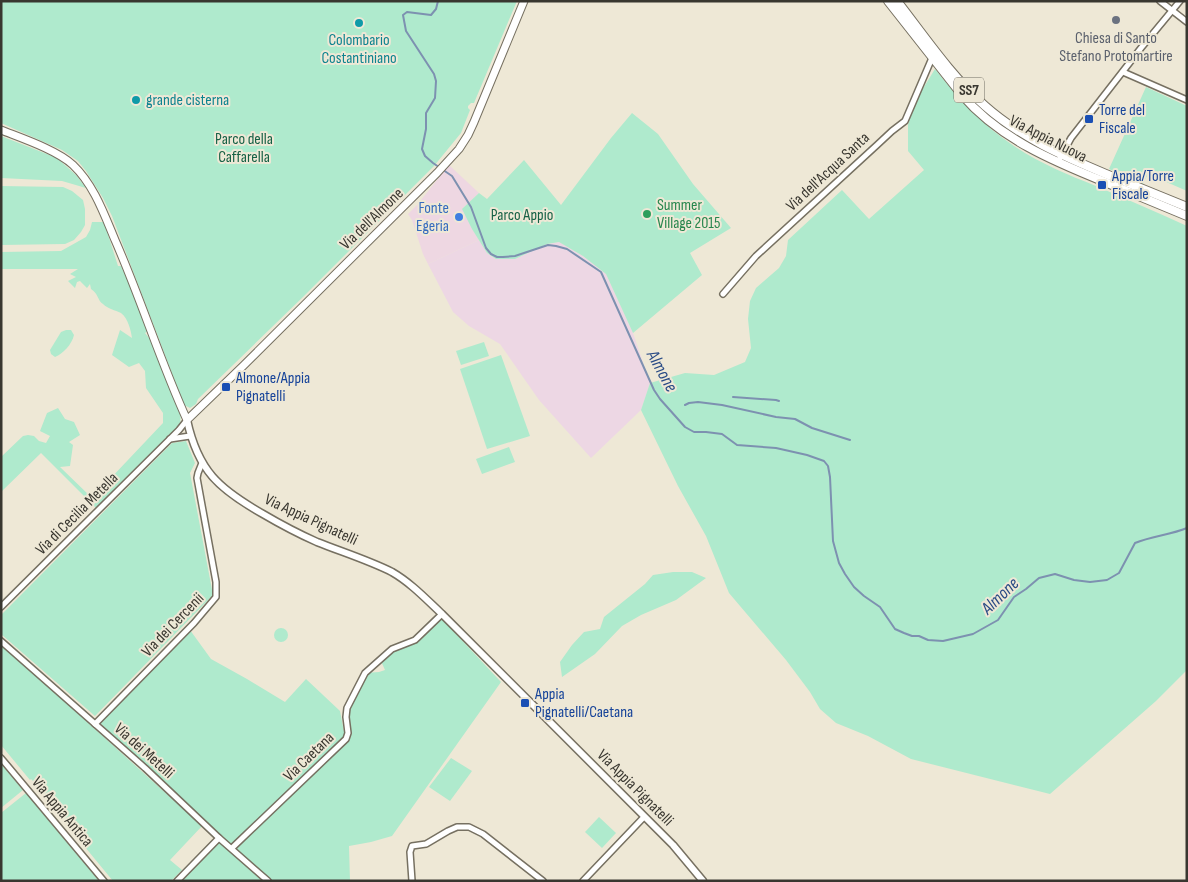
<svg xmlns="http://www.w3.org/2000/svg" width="1188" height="882" viewBox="0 0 1188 882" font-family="'Sofia Sans Condensed',sans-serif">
  <rect width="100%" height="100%" fill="#eee8d6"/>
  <polygon fill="#eed7e2" points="449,165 479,193 462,209 479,240 428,264 423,254 412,220 408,214 417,205"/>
  <polygon fill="#edd7e4" points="479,240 487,253 496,259 515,259 547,244 559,242 583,256 606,274 633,333 650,383 641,410 591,458 539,400 500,344 469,326 453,312 428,264"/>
  <g fill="#afeacd">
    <polygon points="1,1 517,1 474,103 471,103 468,106 468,108 470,110 461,133 434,166 304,296 198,399 196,404 190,408 184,405 112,216 103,198 86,171 78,161 62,150 1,123"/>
    <path d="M935 69C958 98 982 125 1014 146 1039 163 1068 175 1096 186 1126 199 1157 212 1187 226V670L1156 701 1050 794 911 759 868 736 836 723 820 709 810 692 786 660 729 593 706 536 678 486 641 410 650 383 685 373 714 375 745 362 751 348 748 319 750 301 756 288 779 268 786 256 788 240 842 190 869 219 924 170 908 151V125L914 103Z"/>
    <polygon points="1146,87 1187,106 1187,191 1148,174 1143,184 1109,169"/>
    <polygon points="632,113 658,134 693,184 731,228 690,253 702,275 633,333 606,274 583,256 559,242 547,244 515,259 496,259 487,253 472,229 462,209 479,193 487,199 524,160 561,205 611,138"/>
    <polygon points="1,136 57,158 76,175 86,188 62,181 1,178"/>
    <polygon points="1,186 63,187 72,191 83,200 85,209 85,225 81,232 74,240 65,244 1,245"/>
    <path d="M92 222H104L118 266H121L124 272 148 331 145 333 150 339 181 411 180 425 97 509 41 453 1 492V457L23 436 28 435 34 436 39 441 46 443 50 436 40 431 47 413 58 408 65 419 74 422 80 435 69 442 73 445 70 466 60 467 92 498 163 423V413L146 388 145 371 139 363 129 367 112 355 120 330 132 338C131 331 128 318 121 313 115 310 108 309 103 304 97 300 99 294 91 289L90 284 87 288 80 281 77 282 75 288 68 281 76 277 70 274 78 269H1V252L61 251 86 237 90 230Z"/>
    <path d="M66 330H71L74 335C72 344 63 354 55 357L51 354 50 350 61 332Z"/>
    <polygon points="484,342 489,356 461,365 456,351"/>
    <polygon points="501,355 530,436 487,449 460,369"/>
    <polygon points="186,441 195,463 190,473 213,595 95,716 1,634 1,615 172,443"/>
    <polygon points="509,447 515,462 482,474 476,459"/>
    <polygon points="673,572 692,572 706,578 676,600 641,615 622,626 595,654 562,677 560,662 572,645 584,632 600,629 604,617 645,584 653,575"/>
    <polygon points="440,617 501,682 392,836 371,842 349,846 350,881 270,881 232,848 100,723 190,630 211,659 247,679 285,702 306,679 340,711 345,737 346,719 350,702 365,673 379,672 385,670 381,661 397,648 412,644"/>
    <circle cx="281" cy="635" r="7"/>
    <polygon points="1,644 202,826 170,860 182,870 171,881 113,881 33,784 34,782 31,779 30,780 1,745"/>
    <polygon points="451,758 472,771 450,801 429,787"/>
    <polygon points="1,764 23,790 1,808"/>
    <polygon points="26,793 99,881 1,881 1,813"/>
    <polygon points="599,817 616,833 602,848 585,832"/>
    <polygon points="220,841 263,881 180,881"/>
  </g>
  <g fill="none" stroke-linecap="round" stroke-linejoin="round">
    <g stroke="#7d91b0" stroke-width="2">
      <path d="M438 1 436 9 431 15 407 12 403 15 406 31 434 74 436 81 435 98 426 113V129L422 149 425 156 433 163 452 176 471 207 486 248 491 254 497 257H503L515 256 548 245 556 246 567 249 601 272 654 390 660 399 685 427 694 432H706L722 434 737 445 776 448 807 455 824 461 828 466 830 477 833 541 839 563 845 574 854 587 864 596 880 607 895 629 904 633 912 636H919L928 640 943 641 973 634 998 620 1014 597 1026 589 1039 578 1055 574 1074 580 1090 582 1107 580 1119 573 1135 543C1152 536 1170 535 1187 528"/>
      <polyline points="733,397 776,400 779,401"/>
      <polyline points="685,405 689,403 698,402 722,405 776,417 795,419 812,428 850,440"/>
    </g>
    <g stroke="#767061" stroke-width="8">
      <g id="minor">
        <polyline points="1160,1 1187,22"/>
        <polyline points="1123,72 1187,100"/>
        <polyline points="1058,162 1071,138 1141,48 1180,1"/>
        <polyline points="723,294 756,256 877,145 892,131 905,121 932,58"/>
        <polyline points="170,439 190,436"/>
        <polyline points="1,607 179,430 187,420"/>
        <polyline points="1,641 145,768 219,838 268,881"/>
        <polyline points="95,724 194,623 216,597 216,582 197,478 198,473 202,463"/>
        <polyline points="1,758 104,881"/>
        <polyline points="232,848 346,739 348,733 346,717 347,708 365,673 392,649 415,640 442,614"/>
        <polyline points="177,881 219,838"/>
        <polyline points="412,881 410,852 412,846 426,844 448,831 457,827 469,827 483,834 543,881"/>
        <polyline points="583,881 644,817"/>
      </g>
    </g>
    <g stroke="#767061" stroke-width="9">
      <path id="tertiary" d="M187 420C198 471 219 489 263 514 280 524 299 534 317 542 342 552 368 560 392 572 411 583 426 599 442 614L673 845 703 881"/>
    </g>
    <g stroke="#767061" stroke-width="9">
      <path id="secondary" d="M1 130C21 138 57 150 73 165 94 185 104 214 115 240 141 299 160 361 187 420L243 366 437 173 459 149 468 135 474 122 524 1"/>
    </g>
    <g stroke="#767061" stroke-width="10">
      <g id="primary">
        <path d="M888 1 962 95C1000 139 1053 161 1105 182 1132 193 1160 205 1187 216"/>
        <path d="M897 1C925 37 951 76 985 106 1020 137 1063 156 1106 174 1133 185 1160 196 1187 207"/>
      </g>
    </g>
    <use href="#minor" stroke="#fff" stroke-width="5"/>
    <use href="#tertiary" stroke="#fff" stroke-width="6"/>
    <use href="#secondary" stroke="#fff" stroke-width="7"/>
    <use href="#primary" stroke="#fff" stroke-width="8"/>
  </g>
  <circle fill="#6b7280" stroke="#eee8d6" stroke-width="2" cx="1116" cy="20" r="5"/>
  <g fill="#0f9aa8" stroke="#eee8d6" stroke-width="2">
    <circle cx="359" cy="23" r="5"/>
    <circle cx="136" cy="100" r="5"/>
  </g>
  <g fill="#1a4fb4" stroke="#eee8d6" stroke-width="2">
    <rect x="1084" y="114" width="10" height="10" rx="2.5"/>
    <rect x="1097" y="180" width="10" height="10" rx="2.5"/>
    <rect x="221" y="382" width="10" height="10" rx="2.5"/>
    <rect x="520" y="698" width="10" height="10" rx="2.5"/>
  </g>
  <circle fill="#2e9e5b" stroke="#eee8d6" stroke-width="2" cx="647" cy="214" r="5"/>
  <circle fill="#3f7fe0" stroke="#eee8d6" stroke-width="2" cx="459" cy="217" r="5"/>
  <g text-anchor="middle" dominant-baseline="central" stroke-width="4" stroke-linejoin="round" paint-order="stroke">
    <rect fill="#eee8d6" stroke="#6f6c62" stroke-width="1" x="954" y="77.5" width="30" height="25" rx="4"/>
    <g font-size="15" font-weight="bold" fill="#393730">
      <text x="969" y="90">SS7</text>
    </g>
    <g font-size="16" fill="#5b616d" stroke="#eee8d6">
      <text x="1116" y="38">Chiesa di Santo<tspan x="1116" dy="18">Stefano Protomartire</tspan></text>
    </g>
    <g font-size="16" fill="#0d838f" stroke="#eee8d6">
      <text x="359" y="40">Colombario<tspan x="359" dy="18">Costantiniano</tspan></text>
      <text x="146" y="100" text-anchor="start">grande cisterna</text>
    </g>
    <g font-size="16" fill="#164399" stroke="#eee8d6" text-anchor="start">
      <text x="1099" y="110">Torre del<tspan x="1099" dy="18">Fiscale</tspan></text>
      <text x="1112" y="176">Appia/Torre<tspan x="1112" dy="18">Fiscale</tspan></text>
      <text x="236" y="378">Almone/Appia<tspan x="236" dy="18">Pignatelli</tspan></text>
      <text x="535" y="694">Appia<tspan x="535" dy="18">Pignatelli/Caetana</tspan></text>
    </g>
    <g font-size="16" fill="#156145" stroke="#eee8d6">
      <text x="244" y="139">Parco della<tspan x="244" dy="18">Caffarella</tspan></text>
      <text x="522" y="215">Parco Appio</text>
    </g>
    <g font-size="16" fill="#393730" stroke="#eee8d6">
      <text transform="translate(1048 139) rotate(27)">Via Appia Nuova</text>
      <text transform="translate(828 172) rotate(-43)">Via dell'Acqua Santa</text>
      <text transform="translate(372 219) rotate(-44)">Via dell'Almone</text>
      <text transform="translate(77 514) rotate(-45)">Via di Cecilia Metella</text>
      <text transform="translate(311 520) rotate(25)">Via Appia Pignatelli</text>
      <text transform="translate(173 625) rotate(-46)">Via dei Cercenii</text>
      <text transform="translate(144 751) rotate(42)">Via dei Metelli</text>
      <text transform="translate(309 757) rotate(-44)">Via Caetana</text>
      <text transform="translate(635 788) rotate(45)">Via Appia Pignatelli</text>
      <text transform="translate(62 812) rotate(50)">Via Appia Antica</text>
    </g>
    <g font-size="16" fill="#27864d" stroke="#eee8d6" text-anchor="start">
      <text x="657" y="205">Summer<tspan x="657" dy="18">Village 2015</tspan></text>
    </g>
    <g font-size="16" fill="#366cbe" stroke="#eee8d6" text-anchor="end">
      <text x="449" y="208">Fonte<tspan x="449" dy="18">Egeria</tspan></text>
    </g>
    <g font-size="18" font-style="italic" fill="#284a85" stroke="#eee8d6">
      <text transform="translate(662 371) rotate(61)">Almone</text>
      <text transform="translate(1000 596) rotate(-44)">Almone</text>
    </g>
  </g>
  <rect width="1188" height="882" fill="none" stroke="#393730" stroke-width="5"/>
</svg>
